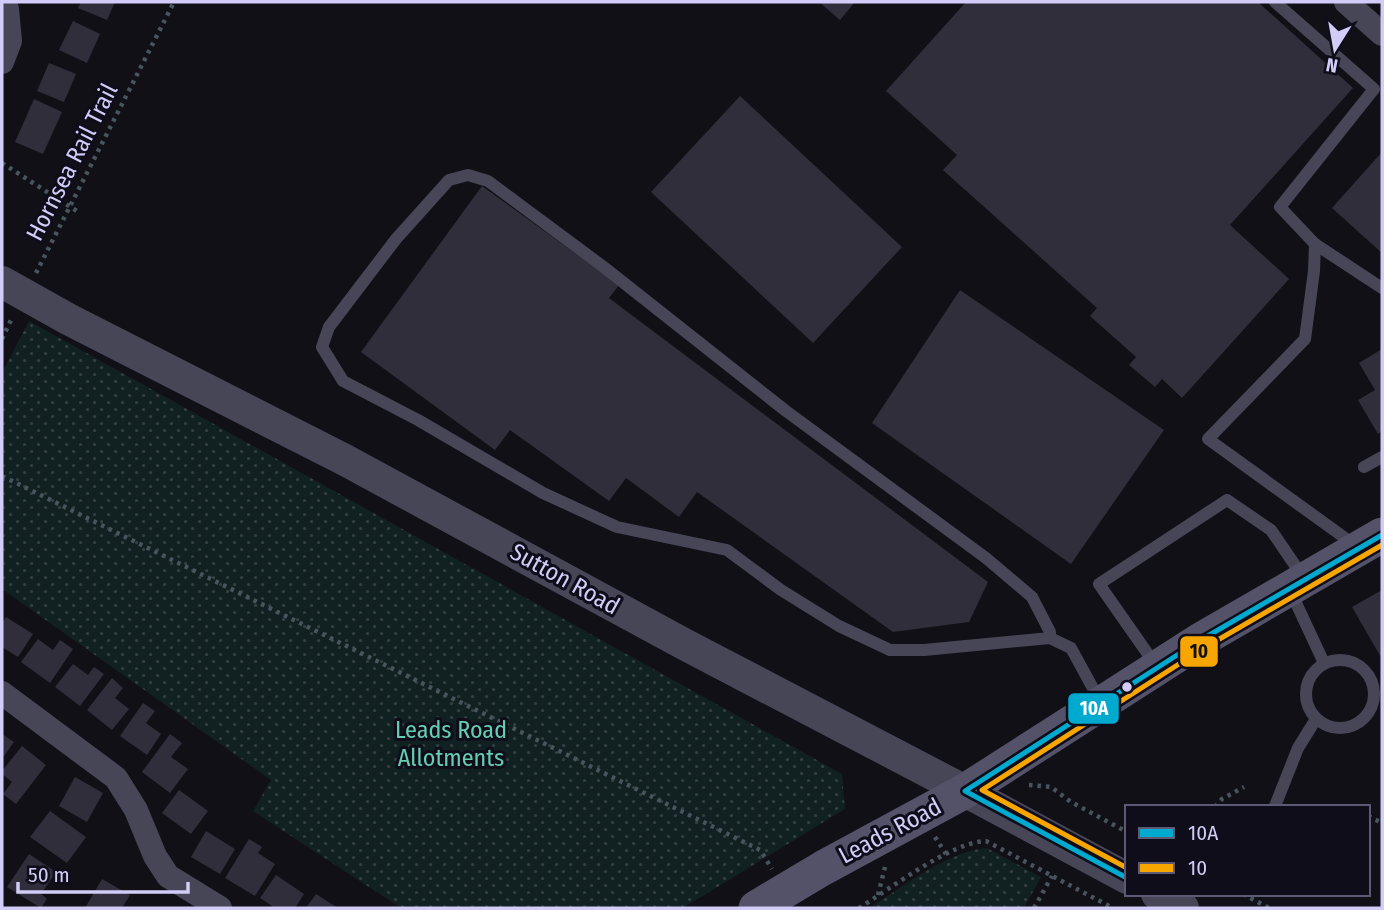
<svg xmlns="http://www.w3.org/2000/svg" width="1384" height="910" viewBox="0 0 1384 910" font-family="'Fira Sans Condensed',sans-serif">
  <defs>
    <pattern id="green-dots" width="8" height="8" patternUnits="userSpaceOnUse" patternTransform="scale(1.75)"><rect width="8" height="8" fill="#112021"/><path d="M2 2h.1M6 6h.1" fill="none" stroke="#333f42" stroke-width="1.8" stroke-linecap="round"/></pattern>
  </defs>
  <rect width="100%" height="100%" fill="#111017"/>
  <g fill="url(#green-dots)">
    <polygon points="29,321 842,774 845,809 683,908 401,908 253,811 271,780 2,589 2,373"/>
    <path d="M987 848 1041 877 1024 908H869C903 887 947 851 987 848Z"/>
  </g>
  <g fill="#2f2e3a">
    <polygon points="81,2 115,2 107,20 78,8"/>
    <polygon points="819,2 855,2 840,20"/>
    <polygon points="966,2 1258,2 1353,88 1230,225 1289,279 1182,398 1162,379 1155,387 1129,365 1136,357 1090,316 1097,308 943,170 957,155 886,91"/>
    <polygon points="73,21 100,34 87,63 59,50"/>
    <polygon points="49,63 76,74 64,102 37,91"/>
    <polygon points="740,96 902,247 813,343 651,192"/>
    <polygon points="34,99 62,112 43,154 15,142"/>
    <polygon points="1382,152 1382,253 1332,208"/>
    <polygon points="482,186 619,285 609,298 988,582 969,622 893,632 697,492 679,517 626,478 609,501 510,430 495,450 361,352"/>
    <polygon points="960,290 1164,430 1071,564 872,423"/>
    <polygon points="1382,349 1382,431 1378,434 1358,400 1375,390 1359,363"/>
    <polygon points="1382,590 1382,659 1352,607"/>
    <polygon points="6,617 33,634 18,657 2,647 2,623"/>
    <polygon points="38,639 53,650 60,640 73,649 50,683 21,662"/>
    <polygon points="73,664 88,675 94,667 104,674 80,706 55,687"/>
    <polygon points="112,678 123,688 115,698 129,709 112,730 87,710"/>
    <polygon points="143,703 155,711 146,723 161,734 147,755 120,736"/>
    <polygon points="2,734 14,742 2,759"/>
    <polygon points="170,734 182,743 171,757 188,769 170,793 142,772"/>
    <polygon points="22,746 46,765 16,804 3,794 12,782 2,774 2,771"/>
    <polygon points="75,777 103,793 87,822 59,806"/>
    <polygon points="179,790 208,811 191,834 162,813"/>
    <polygon points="50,811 86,837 67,863 30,837"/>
    <polygon points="206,831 235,849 220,874 191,857"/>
    <polygon points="249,839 262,847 258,853 275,864 255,896 225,878"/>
    <polygon points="29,854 56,872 41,894 47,899 41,908 7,887"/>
    <polygon points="276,875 304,894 295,908 275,908 260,898"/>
    <polygon points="102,879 130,895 122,908 85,908"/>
    <polygon points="316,894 338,908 306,908"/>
  </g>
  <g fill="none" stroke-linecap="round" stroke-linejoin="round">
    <g stroke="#49555e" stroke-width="4.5" stroke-dasharray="3.5 5" stroke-linecap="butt">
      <polyline points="2,163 80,213"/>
      <polyline points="36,273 174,2"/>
      <polyline points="2,339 12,318"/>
      <polyline points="2,476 760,850 772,869"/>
      <polyline points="1029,785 1051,787 1071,802 1127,832"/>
      <polyline points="1215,807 1222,799 1244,787"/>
      <polyline points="1368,816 1382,823"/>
      <polyline points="935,837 946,854"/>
      <polyline points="1243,894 1269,908"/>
      <polyline points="878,895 885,867"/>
      <path d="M859 908C890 889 951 842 986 841L1113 908"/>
      <polyline points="1034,908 1052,876"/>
    </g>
    <g stroke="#474657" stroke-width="12">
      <polyline points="1275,2 1374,89 1280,207 1315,244 1314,271 1305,339 1208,439 1356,546"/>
      <polyline points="1315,244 1382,288"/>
      <polyline points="1364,467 1382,457"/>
      <polyline points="1290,590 1324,663"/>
      <polyline points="1050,638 924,650 890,650 839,626 781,590 727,550 617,527 543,493 418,420 343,381 322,347 329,327 396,239 449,180 468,175 488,181 605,268 786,411 986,558 1032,597 1050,632 1050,638 1071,648 1101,703"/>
      <circle cx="1340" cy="694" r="34"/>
      <polyline points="1157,667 1099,584 1227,500 1271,530 1303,577"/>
      <polyline points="1275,806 1298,748 1316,719"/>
    </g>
    <g stroke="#474657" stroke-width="24">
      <polyline points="1346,2 1382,34"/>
      <polyline points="2,62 10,41 7,9"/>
      <polyline points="2,693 116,778 136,810 155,856 168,876 220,908"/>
    </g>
    <g stroke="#474657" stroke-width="32">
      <polyline points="2,282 68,319 345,460 684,644 965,791 1127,878"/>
      <polyline points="1157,894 1183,908"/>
    </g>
    <polyline stroke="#535269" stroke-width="35" points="756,908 823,868 965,791 1199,641 1382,535"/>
    <g stroke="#0f0d1a" stroke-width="10">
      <polyline id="bus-1" points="1127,878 965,791 1199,641 1382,535"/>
    </g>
    <g stroke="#0f0d1a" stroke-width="10">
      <polyline id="bus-2" points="1127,868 982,790 1204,648 1382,545"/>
    </g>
    <use href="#bus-1" stroke="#00a9ce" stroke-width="5"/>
    <use href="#bus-2" stroke="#f7a600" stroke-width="5"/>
  </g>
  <circle fill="#d1cdf8" stroke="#0f0d1a" stroke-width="2.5" cx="1127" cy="687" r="6"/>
  <g text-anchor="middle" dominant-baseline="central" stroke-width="6" stroke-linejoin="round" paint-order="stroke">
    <g font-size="24" fill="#d1cdf8" stroke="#0f0d1a">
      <text transform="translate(72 162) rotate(-63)">Hornsea Rail Trail</text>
      <text transform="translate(565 579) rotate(29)">Sutton Road</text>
      <text transform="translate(890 831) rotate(-28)">Leads Road</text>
    </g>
    <g font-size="24" fill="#64ceb1" stroke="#0f0d1a">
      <text x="451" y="730">Leads Road<tspan x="451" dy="28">Allotments</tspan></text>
    </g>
  </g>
  <g stroke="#0f0d1a" stroke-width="2.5">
    <rect x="1179" y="635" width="40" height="33" rx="7" fill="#f7a600"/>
    <rect x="1067" y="692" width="53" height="33" rx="7" fill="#00a9ce"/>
  </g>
  <g font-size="19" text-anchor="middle" font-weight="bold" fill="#fff">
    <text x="1094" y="715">10A</text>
  </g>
  <g font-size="19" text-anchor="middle" font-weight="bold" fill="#111">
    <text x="1199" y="658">10</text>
  </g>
  <rect width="1384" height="910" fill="none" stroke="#d1cdf8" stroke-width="7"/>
  <rect x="1125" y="805" width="245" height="91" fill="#0f0d1a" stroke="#5d5a73" stroke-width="2"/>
  <rect x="1139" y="828" width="35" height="10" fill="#00a9ce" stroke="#5d5a73" stroke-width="2"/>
  <text x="1188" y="840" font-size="21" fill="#d1cdf8">10A</text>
  <rect x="1139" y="863" width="35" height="10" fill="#f7a600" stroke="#5d5a73" stroke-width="2"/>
  <text x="1188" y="875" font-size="21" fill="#d1cdf8">10</text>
  <g transform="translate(1335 49) rotate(191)" stroke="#0f0d1a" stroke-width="5" paint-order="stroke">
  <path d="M0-5L12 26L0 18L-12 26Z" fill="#d1cdf8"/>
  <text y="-10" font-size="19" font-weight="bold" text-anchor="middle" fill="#d1cdf8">N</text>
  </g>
  <path d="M18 882v10h170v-10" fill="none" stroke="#d1cdf8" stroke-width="3.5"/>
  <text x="28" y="882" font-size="21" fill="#d1cdf8" stroke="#0f0d1a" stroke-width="5" paint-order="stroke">50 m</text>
</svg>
